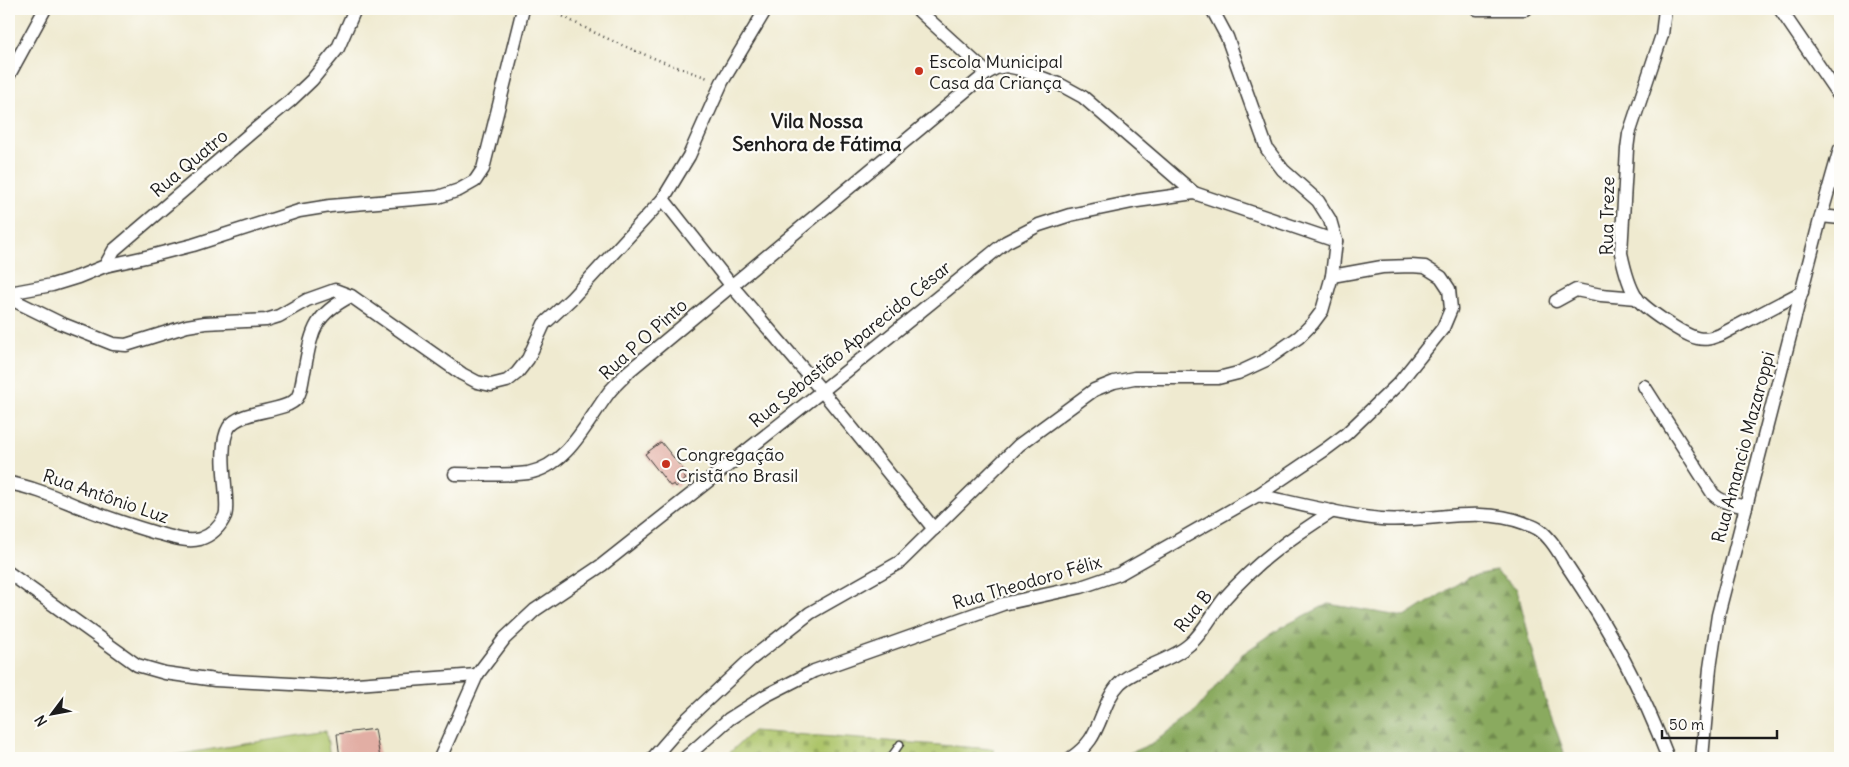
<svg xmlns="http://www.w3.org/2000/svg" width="1849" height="767" viewBox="0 0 1849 767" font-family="Delius,sans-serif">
  <defs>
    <pattern id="forest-firs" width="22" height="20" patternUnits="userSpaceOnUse" patternTransform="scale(1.25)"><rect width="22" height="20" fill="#8aaa5e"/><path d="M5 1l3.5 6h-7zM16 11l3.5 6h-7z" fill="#708a4d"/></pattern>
    <pattern id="cemetery-stones" width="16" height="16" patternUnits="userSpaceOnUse" patternTransform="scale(1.25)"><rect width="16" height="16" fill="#adc56a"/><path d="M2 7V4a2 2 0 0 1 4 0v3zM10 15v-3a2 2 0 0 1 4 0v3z" fill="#94a95b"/></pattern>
  </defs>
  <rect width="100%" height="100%" fill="#fdfcf7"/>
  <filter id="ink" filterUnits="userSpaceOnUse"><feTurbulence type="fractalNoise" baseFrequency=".02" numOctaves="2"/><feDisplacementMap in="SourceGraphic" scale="10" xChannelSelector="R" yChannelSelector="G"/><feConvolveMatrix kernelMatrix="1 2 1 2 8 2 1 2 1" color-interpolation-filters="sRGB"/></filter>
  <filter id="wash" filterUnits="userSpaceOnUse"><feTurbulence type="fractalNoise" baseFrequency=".0096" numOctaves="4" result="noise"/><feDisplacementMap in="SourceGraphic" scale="20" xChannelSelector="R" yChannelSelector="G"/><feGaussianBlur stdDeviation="1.12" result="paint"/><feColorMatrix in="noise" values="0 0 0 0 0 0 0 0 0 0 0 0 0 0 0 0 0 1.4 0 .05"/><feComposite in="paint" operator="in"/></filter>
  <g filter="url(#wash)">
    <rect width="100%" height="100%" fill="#efead0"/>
    <polygon fill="#adc56a" stroke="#647043" points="326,731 330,758 156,758"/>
    <polygon fill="url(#forest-firs)" stroke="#53633d" points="1496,571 1517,589 1545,699 1563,749 1565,758 1118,758 1153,743 1194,713 1241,655 1282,627 1328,604 1405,617 1470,576"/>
    <polygon fill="url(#cemetery-stones)" stroke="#647043" points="753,731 993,749 994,758 724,758"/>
    <g id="blocks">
      <g fill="#e2aea4">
        <polygon points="661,442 686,473 683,476 686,479 676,487 674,484 670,486 645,454"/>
        <polygon points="375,729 380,758 340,758 337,734"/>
      </g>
    </g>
  </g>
  <g filter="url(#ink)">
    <use href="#blocks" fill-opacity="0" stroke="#3c3b37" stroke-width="1"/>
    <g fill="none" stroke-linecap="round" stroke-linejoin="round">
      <g stroke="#3c3b37" stroke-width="9">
        <polyline id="service" points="890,758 900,744"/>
      </g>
      <g stroke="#3c3b37" stroke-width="15">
        <g id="minor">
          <polyline points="917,9 987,73"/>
          <polyline points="1477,9 1525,9"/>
          <path d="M1665 9 1662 35 1629 134 1627 149 1621 253C1624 267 1628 285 1636 297 1644 309 1684 335 1697 338 1706 340 1712 338 1720 335L1802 292"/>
          <polyline points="1780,9 1840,97"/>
          <polyline points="9,75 45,9"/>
          <polyline points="663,199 731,285 822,391 934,529"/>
          <polyline points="1821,216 1840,218"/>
          <polyline points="105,266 150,256 193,245 299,211 330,206 438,197 459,190 475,181 483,169 523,9"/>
          <polyline points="9,293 52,285 78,277 105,266 114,250 252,132 291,100 312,80 338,48 355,9"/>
          <polyline points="9,298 60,323 113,344 126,345 187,326 205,323 266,320 279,316 307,300 335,290 351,296 462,374 477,382 491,385 507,381 517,373 528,359 544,324 571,299 663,199 689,156 722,82 766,9"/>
          <polyline points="1556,301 1576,290 1601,295 1637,298"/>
          <path d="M1644 386 1713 494C1722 503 1734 504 1746 507"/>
          <path d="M455 474C476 474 508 476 528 473 569 465 587 421 610 391 616 384 623 378 629 371L987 73 996 68 1006 66 1016 68 1061 85 1083 97 1194 193"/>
          <path d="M9 483C32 487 55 497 77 506 103 516 129 525 156 533 170 536 186 543 200 539 212 535 220 527 225 516 227 511 226 504 226 498 225 479 219 443 229 427 241 409 286 413 297 398 302 390 302 380 304 372 312 332 312 316 351 296"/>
          <polyline points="1258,495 1326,449 1346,434 1399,383 1443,328 1451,309 1449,289 1441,277 1425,267 1411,266 1382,267 1332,276"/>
          <polyline points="9,573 137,665 165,673 215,680 330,686 477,675"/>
          <polyline points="440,758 477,675 505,638 535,610 602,565 822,391 1006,242 1039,225 1070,215 1137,201 1194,193 1336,241"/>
          <polyline points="653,758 687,719 751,659 810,613 900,562 1019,445 1094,390 1114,382 1134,378 1218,378 1238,373 1266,360 1299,337 1313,323 1322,311 1332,276 1336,241 1330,220 1318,201 1283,170 1267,149 1227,37 1212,9"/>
          <path d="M685 758 729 719 765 696 814 671 1003 604 1081 587 1119 574 1258 495C1299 504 1340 515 1381 519 1428 523 1478 505 1524 523 1528 525 1534 526 1538 529 1551 537 1560 555 1568 567 1608 626 1643 692 1668 758"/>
          <path d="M1071 758C1078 753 1085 747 1090 740 1102 723 1105 698 1120 683 1137 667 1170 662 1190 644 1204 632 1212 614 1224 599 1255 563 1293 536 1333 511"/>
          <polyline points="1702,758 1710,668 1718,615 1821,216 1840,149"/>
        </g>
      </g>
      <path stroke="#3c3b37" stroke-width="2.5" stroke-dasharray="1 4" stroke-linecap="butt" d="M550 9C600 38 653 59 708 78"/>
      <use href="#service" stroke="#fff" stroke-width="6"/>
      <use href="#minor" stroke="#fff" stroke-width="12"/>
    </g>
  </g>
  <g fill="#c8321e" stroke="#fdfcf7" stroke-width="2">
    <circle cx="919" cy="71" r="5"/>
    <circle cx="666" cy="464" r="5"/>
  </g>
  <g text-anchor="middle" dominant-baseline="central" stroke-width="4.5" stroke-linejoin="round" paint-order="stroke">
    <g font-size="18" fill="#1c1c1c" stroke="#fdfcf7" text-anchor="start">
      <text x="929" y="61">Escola Municipal<tspan x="929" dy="21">Casa da Criança</tspan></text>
      <text x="676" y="454">Congregação<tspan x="676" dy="21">Cristã no Brasil</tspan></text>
    </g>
    <g font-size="18" fill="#1c1c1c" stroke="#fdfcf7">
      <text transform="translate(189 163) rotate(-40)">Rua Quatro</text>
      <text transform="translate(1607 216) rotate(-89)">Rua Treze</text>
      <text transform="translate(643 339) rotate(-42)">Rua P O Pinto</text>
      <text transform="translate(850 344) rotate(-39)">Rua Sebastião Aparecido César</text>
      <text transform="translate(1743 447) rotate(-75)">Rua Amancio Mazaroppi</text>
      <text transform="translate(106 496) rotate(19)">Rua Antônio Luz</text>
      <text transform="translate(1027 582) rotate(-16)">Rua Theodoro Félix</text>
      <text transform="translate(1193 611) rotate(-51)">Rua B</text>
    </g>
    <g font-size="20" font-weight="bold" fill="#1c1c1c" stroke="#fdfcf7">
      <text x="817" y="120">Vila Nossa<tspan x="817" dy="23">Senhora de Fátima</tspan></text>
    </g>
  </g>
  <rect width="1849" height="767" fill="none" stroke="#fdfcf7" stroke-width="30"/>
  <g transform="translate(52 714) rotate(238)" stroke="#fdfcf7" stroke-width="4" paint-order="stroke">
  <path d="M0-4L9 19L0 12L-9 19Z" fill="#1c1c1c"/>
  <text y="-8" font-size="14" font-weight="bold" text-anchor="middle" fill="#1c1c1c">N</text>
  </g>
  <path d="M1662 730v8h115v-8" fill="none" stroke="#1c1c1c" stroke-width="2.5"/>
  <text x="1669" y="730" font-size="15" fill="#1c1c1c" stroke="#fdfcf7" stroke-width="4" paint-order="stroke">50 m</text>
</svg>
